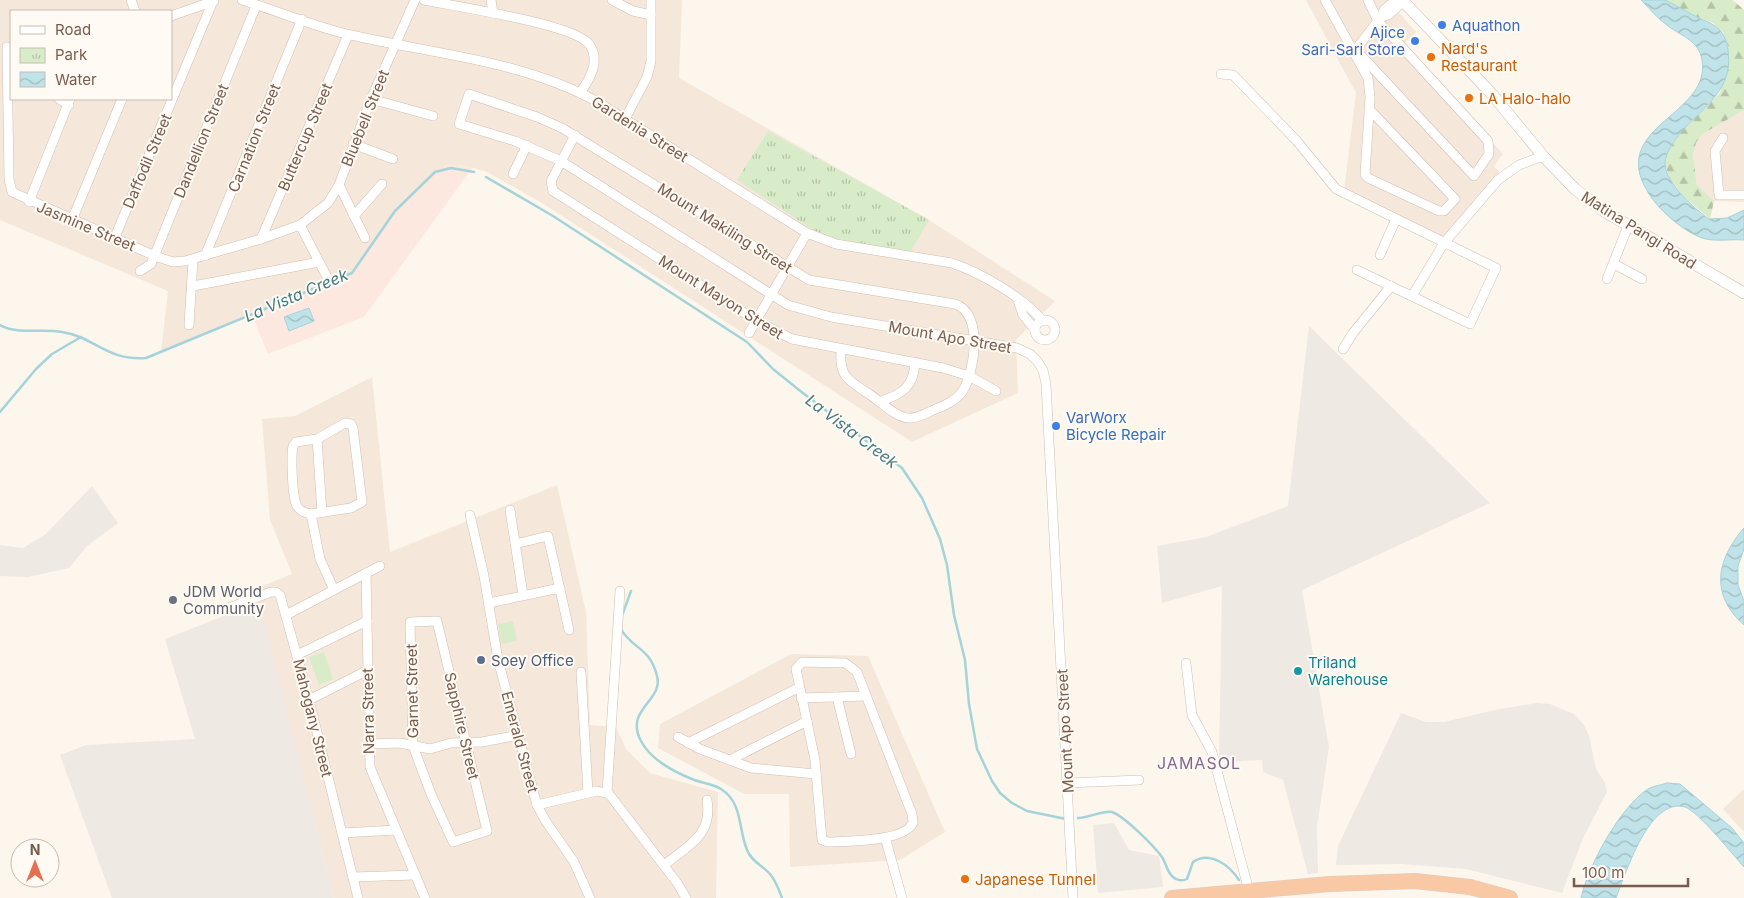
<svg xmlns="http://www.w3.org/2000/svg" width="1744" height="898" viewBox="0 0 1744 898" font-family="Inter,sans-serif">
  <defs>
    <pattern id="forest-firs" width="22" height="20" patternUnits="userSpaceOnUse" patternTransform="scale(1.25)"><rect width="22" height="20" fill="#d8ecc9"/><path d="M5 1l3.5 6h-7zM16 11l3.5 6h-7z" fill="#b4c2a5"/></pattern>
    <pattern id="park-tufts" width="24" height="20" patternUnits="userSpaceOnUse" patternTransform="scale(1.25)"><rect width="24" height="20" fill="#d8ecc9"/><path d="M3 7l-1-3M5 7V3M7 7l1-3M15 17l-1-3M17 17v-4M19 17l1-3" fill="none" stroke="#b4c2a5"/></pattern>
    <pattern id="water-waves" width="16" height="10" patternUnits="userSpaceOnUse" patternTransform="scale(1.25)"><rect width="16" height="10" fill="#bfe3e8"/><path d="M0 5q4-4 8 0t8 0" fill="none" stroke="#a0bbbe"/></pattern>
  </defs>
  <rect width="100%" height="100%" fill="#fdf6ec"/>
  <g fill="#f5e8da" fill-rule="evenodd">
    <path d="M0 0H682L679 78 929 220 1055 301 1016 340 1018 393 912 442 542 203 485 171 460 165 396 211 352 273 251 313 161 353 168 291 0 220ZM11 11H171V99H11Z"/>
    <polygon points="1306,0 1388,0 1416,32 1404,43 1503,154 1494,166 1499,172 1442,239 1344,191 1356,93"/>
    <polygon points="1744,110 1744,202 1714,201 1697,185 1693,155 1696,143 1701,135"/>
    <polygon points="372,377 390,552 557,485 586,612 590,725 616,727 626,749 650,773 718,792 716,898 334,898 255,589 292,574 270,520 262,419 295,416"/>
    <polygon points="791,654 868,656 945,832 900,860 790,867 789,794 744,794 658,748 660,724"/>
    <polygon points="1744,789 1744,832 1723,809"/>
  </g>
  <polygon fill="#fde8e0" points="448,165 473,167 364,317 268,354 251,313 352,273 395,211 435,172"/>
  <g fill="#efe9e4">
    <polygon points="1309,326 1490,503 1302,590 1329,747 1317,827 1318,873 1308,874 1283,780 1263,772 1262,760 1219,762 1222,586 1162,603 1157,546 1206,537 1288,506"/>
    <polygon points="92,486 118,523 87,546 69,568 28,577 0,576 0,545 23,548 46,534"/>
    <polygon points="259,602 334,898 112,898 60,755 86,745 195,739 165,639"/>
    <polygon points="1537,703 1550,704 1574,714 1584,725 1589,736 1596,769 1605,783 1607,792 1583,838 1562,893 1466,869 1401,864 1336,865 1338,846 1401,713 1426,722 1444,722 1495,710"/>
    <polygon points="1114,823 1129,850 1159,856 1163,887 1098,893 1093,825"/>
  </g>
  <g fill="#d8ecc9">
    <polygon points="513,621 517,641 501,644 498,624"/>
    <polygon points="324,652 333,679 319,685 309,657"/>
  </g>
  <polygon fill="url(#forest-firs)" points="1665,0 1733,0 1744,10 1744,110 1701,135 1696,143 1693,155 1697,185 1714,201 1710,219 1683,196 1670,179 1665,164 1667,152 1679,133 1720,93 1728,46 1723,32 1713,23 1684,12"/>
  <polygon fill="url(#park-tufts)" points="768,131 929,220 910,253 829,237 815,231 737,180"/>
  <g fill="url(#water-waves)" stroke="#a5d3da">
    <path d="M1641 0C1648 0 1657 0 1664 0 1669 1 1692 15 1701 19 1717 25 1726 32 1728 50 1735 97 1692 111 1671 146 1668 151 1665 158 1665 164 1666 184 1695 209 1709 219L1727 218 1744 210V240C1731 239 1714 242 1702 238 1685 232 1665 215 1654 201 1598 127 1712 118 1702 60 1699 41 1683 37 1668 26 1658 19 1650 9 1641 0Z"/>
    <polygon points="309,308 314,321 289,331 284,317"/>
    <path d="M1744 528V549L1738 566V585L1744 601V625C1710 595 1716 560 1744 528Z"/>
    <path d="M1667 783 1680 784 1732 828 1744 843V867C1732 854 1699 812 1685 807 1649 797 1626 873 1616 898H1581C1588 866 1620 807 1648 789 1653 786 1661 785 1667 783Z"/>
  </g>
  <g fill="none" stroke-linecap="round" stroke-linejoin="round">
    <g stroke="#a5d3da" stroke-width="2.5">
      <polyline points="486,177 553,216 747,342 773,369 799,390 902,468 922,498 940,539 947,565 954,615 965,660 969,704 977,749 992,781 1000,793 1012,803 1027,811 1066,819"/>
      <path d="M0 325C17 335 43 328 62 332 95 337 106 361 146 358L352 273 395 211 435 172 451 168 474 172"/>
      <polyline points="0,412 36,369 52,354 81,337"/>
      <polyline points="623,613 631,591"/>
      <path d="M621 629C632 649 650 647 657 676 664 701 624 709 641 741 650 759 674 772 692 779 701 783 713 784 721 789 743 803 738 828 747 850 752 862 762 865 770 874 776 881 779 890 782 898"/>
      <path d="M1078 818C1087 818 1105 810 1112 812 1124 816 1154 846 1162 857 1166 863 1167 872 1173 877 1177 881 1183 881 1187 879L1193 862C1210 850 1230 866 1239 880"/>
    </g>
    <g stroke="#d1beb0" stroke-width="10">
      <g id="minor">
        <polyline points="131,0 135,11"/>
        <path d="M242 0C278 11 314 27 351 35 433 54 520 60 596 101L807 233 836 244 952 263C983 274 1021 296 1043 321"/>
        <path d="M424 0C453 6 573 24 589 44 601 60 590 79 580 93"/>
        <polyline points="491,0 493,13"/>
        <polyline points="612,0 633,11 651,15"/>
        <polyline points="1325,0 1368,78 1370,97 1365,174 1368,178 1439,211 1444,211 1455,199 1369,109"/>
        <polyline points="171,16 214,1"/>
        <polyline points="1381,17 1388,15 1403,2"/>
        <polyline points="7,47 9,179 12,192 155,256 173,262 185,261 261,239 300,225 328,203 339,185 371,99 415,0"/>
        <polyline points="1355,49 1474,176 1489,154 1488,141 1378,21 1368,0"/>
        <polyline points="1353,53 1381,17 1384,10 1396,0"/>
        <polyline points="1221,74 1233,75 1238,80 1296,140 1336,189 1496,268 1470,324 1357,270"/>
        <polyline points="59,99 69,105"/>
        <polyline points="371,99 433,116"/>
        <polyline points="625,119 647,77 651,61 651,0"/>
        <polyline points="575,135 551,181 553,191 757,321 792,339 943,368 969,376 996,391"/>
        <polyline points="1723,138 1715,151 1719,195 1744,195"/>
        <polyline points="353,144 393,159"/>
        <polyline points="513,174 527,145"/>
        <polyline points="339,185 365,238"/>
        <polyline points="29,202 70,99"/>
        <polyline points="354,216 382,184"/>
        <polyline points="72,220 122,99"/>
        <polyline points="300,225 327,277"/>
        <polyline points="115,237 213,1"/>
        <polyline points="261,239 348,35"/>
        <polyline points="1380,255 1396,219"/>
        <polyline points="205,256 302,19"/>
        <polyline points="1614,264 1642,279"/>
        <polyline points="140,271 151,264 256,6"/>
        <polyline points="1607,279 1628,226"/>
        <polyline points="193,286 319,262"/>
        <polyline points="1412,296 1444,243 1498,180 1519,165 1543,156"/>
        <polyline points="1018,300 1023,315 1035,330"/>
        <circle cx="1045" cy="330" r="10"/>
        <polyline points="189,325 193,260"/>
        <polyline points="749,333 807,233"/>
        <polyline points="1343,349 1353,333 1391,286"/>
        <path d="M841 350C839 377 848 380 869 394 880 401 895 417 908 418 915 419 922 415 929 412 940 407 954 403 962 392 975 373 984 313 955 304L809 280 562 128 537 117 469 94 459 124 515 141 561 161 788 305 831 317 1017 348 1030 354 1037 361 1043 370 1046 384 1073 898"/>
        <path d="M881 401C903 394 914 386 915 362"/>
        <path d="M345 423 351 424 353 428 362 502 351 508 311 514C305 513 300 511 297 506 292 497 291 457 293 446L296 442 317 439Z"/>
        <polyline points="317,439 322,513"/>
        <polyline points="510,510 523,595"/>
        <polyline points="311,514 320,559 334,590"/>
        <polyline points="470,515 484,576 498,660 537,805 545,820 574,862 590,898"/>
        <polyline points="515,544 548,536 569,630"/>
        <polyline points="366,573 370,767 425,898"/>
        <polyline points="489,603 560,588"/>
        <polyline points="226,609 271,592 276,592 280,595 309,700 358,898"/>
        <polyline points="286,615 380,566"/>
        <polygon points="437,621 487,831 453,842 431,794 413,746 410,622"/>
        <polyline points="297,655 367,621"/>
        <path d="M802 662 845 663 857 672 912 814 913 823C903 842 848 841 828 842L822 840 815 760 796 669Z"/>
        <polyline points="1186,663 1192,715 1212,752 1249,891"/>
        <polyline points="581,672 588,793"/>
        <polyline points="837,697 851,754"/>
        <polyline points="801,698 866,696"/>
        <polyline points="309,700 368,670"/>
        <polyline points="678,737 700,749 751,768 816,774"/>
        <polyline points="688,743 798,688"/>
        <polyline points="369,744 400,743 430,749 451,743 482,742 518,735"/>
        <polyline points="730,760 807,721"/>
        <polyline points="1068,783 1139,780"/>
        <polyline points="607,793 620,591"/>
        <polyline points="537,805 597,791 609,794 678,884 686,898"/>
        <polyline points="342,833 396,830"/>
        <polyline points="885,837 902,898"/>
        <path d="M664 865C689 845 713 835 707 800"/>
        <polyline points="353,877 415,875"/>
      </g>
    </g>
    <g stroke="#d1beb0" stroke-width="12">
      <polyline id="tertiary" points="1402,0 1491,93 1543,156 1575,189 1604,211 1744,293"/>
    </g>
    <g stroke="#dad1cd" stroke-width="16">
      <polyline id="trunk" points="1172,898 1330,884 1415,881 1470,887 1510,898"/>
    </g>
    <use href="#minor" stroke="#fff" stroke-width="9"/>
    <use href="#tertiary" stroke="#fff" stroke-width="11"/>
    <use href="#trunk" stroke="#f9c8a4" stroke-width="15"/>
  </g>
  <g fill="#3f7fe0" stroke="#fffaf3" stroke-width="2">
    <circle cx="1442" cy="25" r="5"/>
    <circle cx="1415" cy="41" r="5"/>
    <circle cx="1056" cy="426" r="5"/>
  </g>
  <g fill="#e8710a" stroke="#fffaf3" stroke-width="2">
    <circle cx="1431" cy="57" r="5"/>
    <circle cx="1469" cy="98" r="5"/>
    <circle cx="965" cy="879" r="5"/>
  </g>
  <circle fill="#6b7280" stroke="#fffaf3" stroke-width="2" cx="173" cy="600" r="5"/>
  <circle fill="#5c6f8a" stroke="#fffaf3" stroke-width="2" cx="481" cy="660" r="5"/>
  <circle fill="#0f9aa8" stroke="#fffaf3" stroke-width="2" cx="1298" cy="671" r="5"/>
  <g text-anchor="middle" dominant-baseline="central" stroke-width="4" stroke-linejoin="round" paint-order="stroke">
    <g font-size="15" fill="#366cbe" stroke="#fffaf3" text-anchor="start">
      <text x="1452" y="25">Aquathon</text>
      <text x="1405" y="32" text-anchor="end">Ajice<tspan x="1405" dy="17">Sari-Sari Store</tspan></text>
      <text x="1066" y="417">VarWorx<tspan x="1066" dy="17">Bicycle Repair</tspan></text>
    </g>
    <g font-size="15" fill="#c56008" stroke="#fffaf3" text-anchor="start">
      <text x="1441" y="48">Nard's<tspan x="1441" dy="17">Restaurant</tspan></text>
      <text x="1479" y="98">LA Halo-halo</text>
      <text x="975" y="879">Japanese Tunnel</text>
    </g>
    <g font-size="15" fill="#7a5c4d" stroke="#fffaf3">
      <text transform="translate(365 118) rotate(-68)">Bluebell Street</text>
      <text transform="translate(640 129) rotate(32)">Gardenia Street</text>
      <text transform="translate(305 137) rotate(-67)">Buttercup Street</text>
      <text transform="translate(254 138) rotate(-68)">Carnation Street</text>
      <text transform="translate(201 141) rotate(-68)">Dandellion Street</text>
      <text transform="translate(147 161) rotate(-67)">Daffodil Street</text>
      <text transform="translate(86 226) rotate(23)">Jasmine Street</text>
      <text transform="translate(725 228) rotate(32)">Mount Makiling Street</text>
      <text transform="translate(1639 230) rotate(32)">Matina Pangi Road</text>
      <text transform="translate(721 297) rotate(32)">Mount Mayon Street</text>
      <text transform="translate(950 337) rotate(10)">Mount Apo Street</text>
      <text transform="translate(412 691) rotate(-91)">Garnet Street</text>
      <text transform="translate(368 711) rotate(-91)">Narra Street</text>
      <text transform="translate(313 718) rotate(76)">Mahogany Street</text>
      <text transform="translate(462 726) rotate(77)">Sapphire Street</text>
      <text transform="translate(1065 731) rotate(-93)">Mount Apo Street</text>
      <text transform="translate(520 742) rotate(75)">Emerald Street</text>
    </g>
    <g font-size="15" fill="#5b616d" stroke="#fffaf3" text-anchor="start">
      <text x="183" y="591">JDM World<tspan x="183" dy="17">Community</tspan></text>
    </g>
    <g font-size="15" fill="#4e5e75" stroke="#fffaf3" text-anchor="start">
      <text x="491" y="660">Soey Office</text>
    </g>
    <g font-size="15" fill="#0d838f" stroke="#fffaf3" text-anchor="start">
      <text x="1308" y="662">Triland<tspan x="1308" dy="17">Warehouse</tspan></text>
    </g>
    <g font-size="16" font-style="italic" fill="#437c86" stroke="#fffaf3">
      <text transform="translate(296 295) rotate(-23)">La Vista Creek</text>
      <text transform="translate(852 431) rotate(37)">La Vista Creek</text>
    </g>
    <g font-size="16" letter-spacing="1" fill="#846695" stroke="#fffaf3">
      <text x="1199" y="763">JAMASOL</text>
    </g>
  </g>
  <rect x="10" y="10" width="162" height="90" fill="#fffaf3" stroke="#cabbb1"/>
  <rect x="20" y="26" width="25" height="8" fill="#ffffff" stroke="#cabbb1"/>
  <text x="55" y="35" font-size="15" fill="#7a5c4d">Road</text>
  <rect x="20" y="48" width="25" height="15" fill="url(#park-tufts)" stroke="#cabbb1"/>
  <text x="55" y="60" font-size="15" fill="#7a5c4d">Park</text>
  <rect x="20" y="72" width="25" height="15" fill="url(#water-waves)" stroke="#cabbb1"/>
  <text x="55" y="85" font-size="15" fill="#7a5c4d">Water</text>
  <g transform="translate(35 863)"><circle r="24" fill="#fffaf3" stroke="#cabbb1"/>
  <path d="M0-4L9 19L0 12L-9 19Z" fill="#e76f51"/>
  <text y="-8" font-size="14" font-weight="bold" text-anchor="middle" fill="#7a5c4d">N</text>
  </g>
  <path d="M1574 878v8h114v-8" fill="none" stroke="#7a5c4d" stroke-width="2.5"/>
  <text x="1582" y="878" font-size="15" fill="#7a5c4d" stroke="#fffaf3" stroke-width="4" paint-order="stroke">100 m</text>
</svg>
